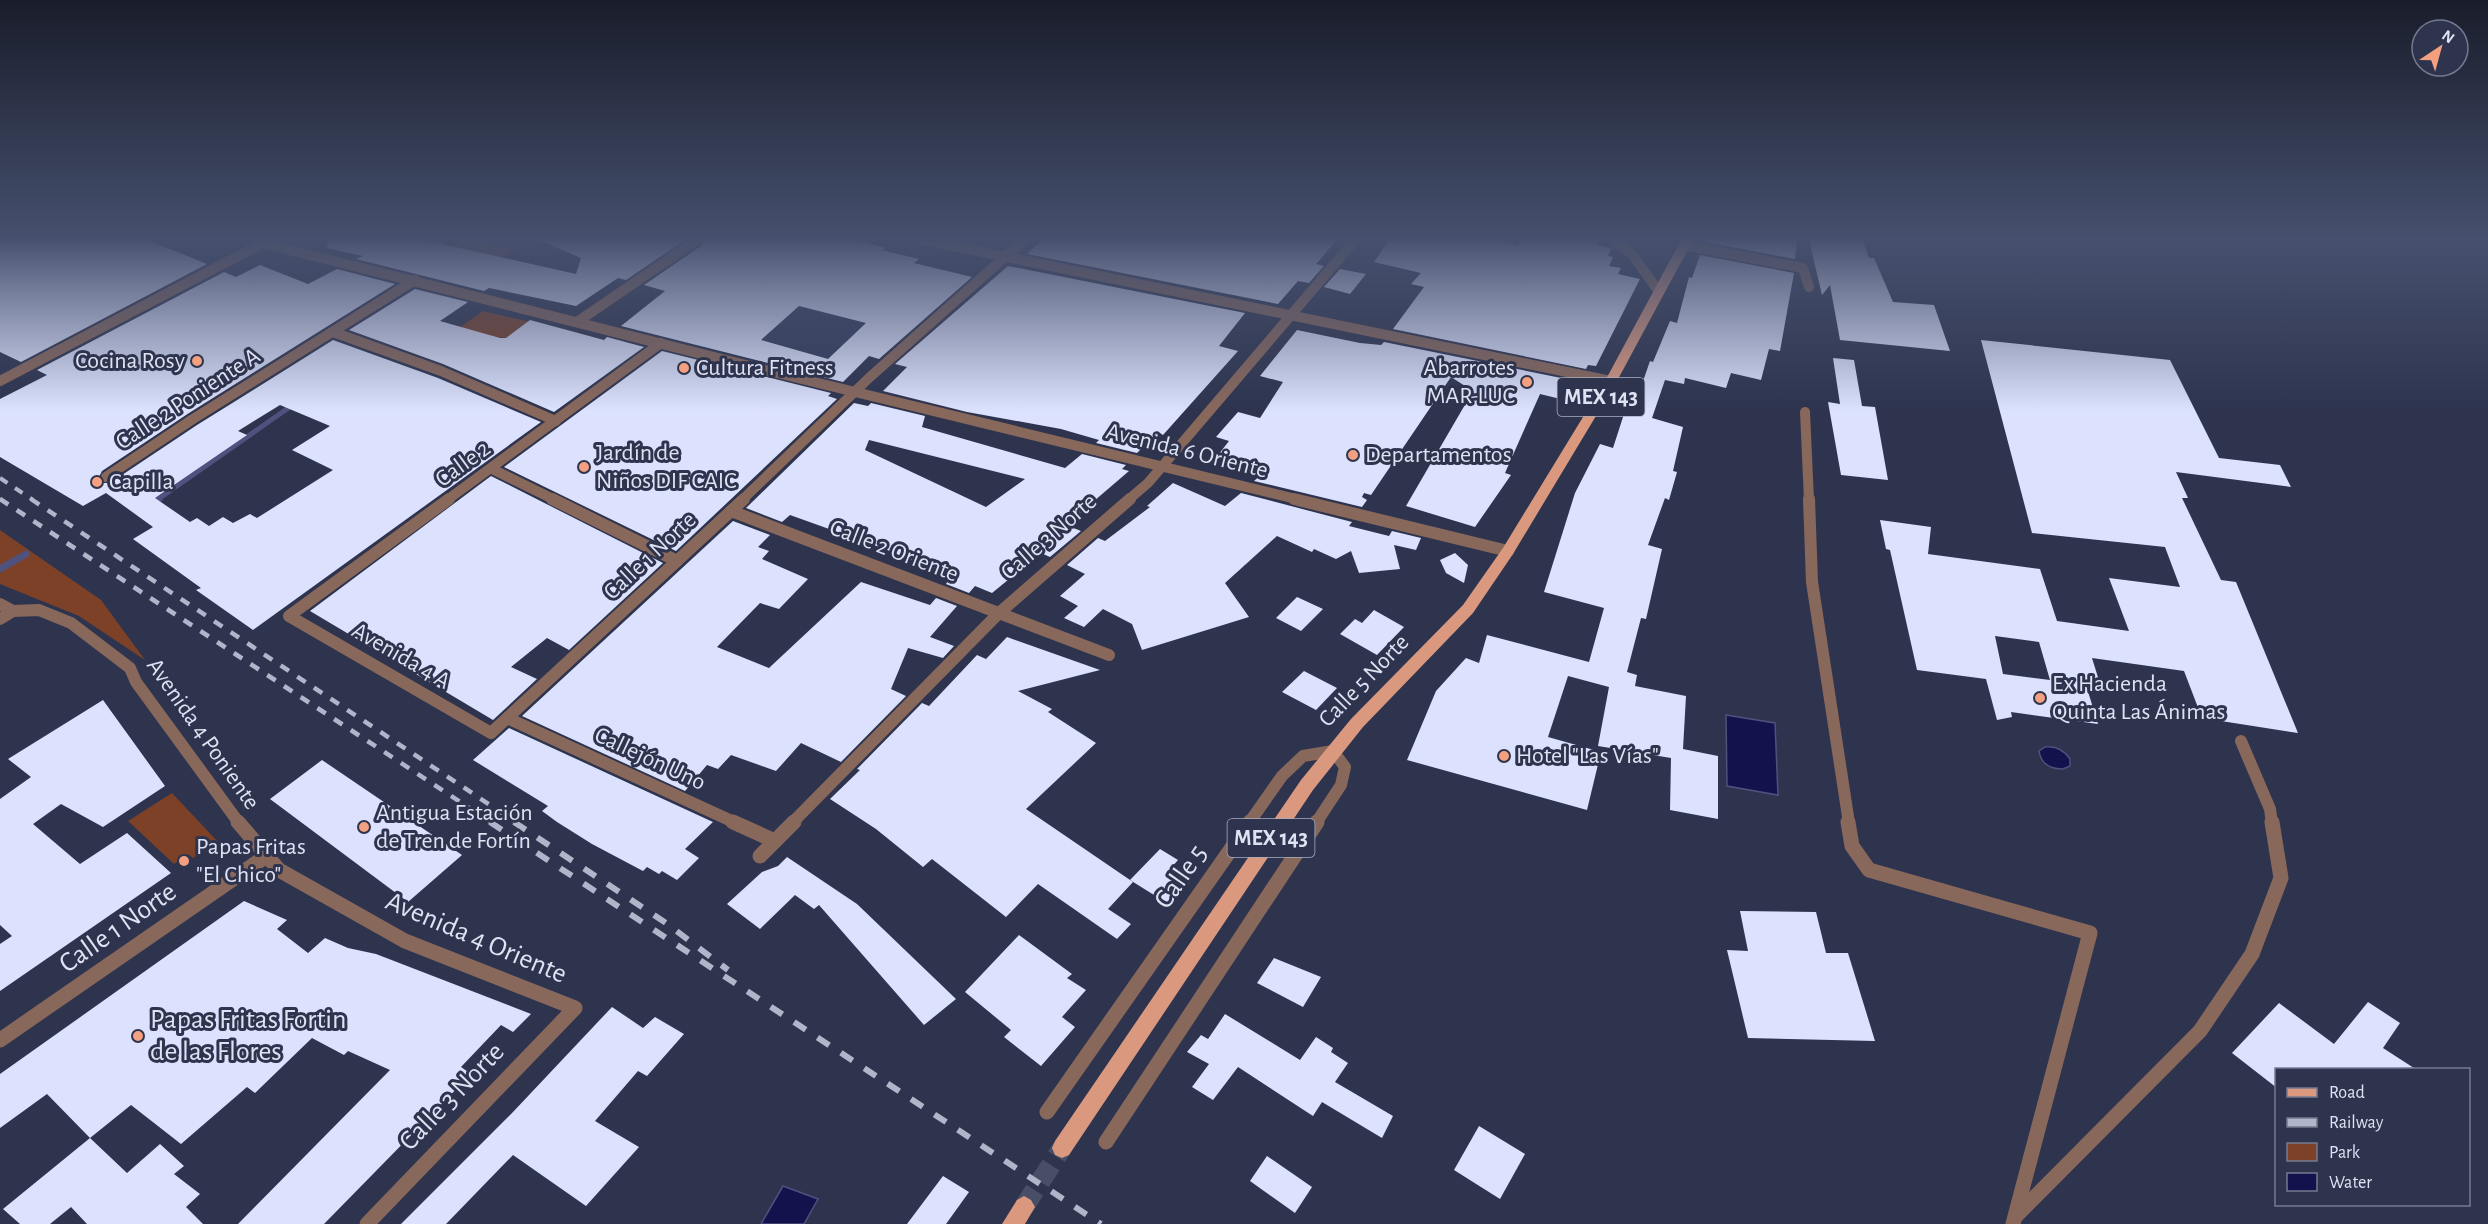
<svg xmlns="http://www.w3.org/2000/svg" width="2488" height="1224" viewBox="0 0 2488 1224" font-family="'Alegreya Sans',sans-serif">
  <rect width="100%" height="100%" fill="#2e344e"/>
  <polygon fill="#353b5c" points="793,288 908,315 845,379 722,345"/>
  <g fill="#7d4128">
    <polygon points="458,240 481,240 515,250 492,263 452,250"/>
    <polygon points="483,311 579,333 568,341 523,342 501,337 460,366 425,352"/>
    <polygon points="0,530 101,600 145,660 79,616 0,584"/>
    <polygon points="172,793 218,842 193,858 188,854 174,864 128,821"/>
  </g>
  <g fill="#12134c" stroke="#4f517e" stroke-width="1.5">
    <polygon points="1726,715 1775,723 1778,795 1727,786"/>
    <path d="M2045 747C2055 746 2064 750 2070 759V766L2063 769C2051 769 2041 764 2039 751Z"/>
    <polygon points="783,1186 818,1199 804,1224 761,1224"/>
  </g>
  <g fill="none" stroke-linecap="round" stroke-linejoin="round">
    <g stroke="#4f517e" stroke-width="5">
      <polyline points="473,240 478,261"/>
      <polyline points="157,500 294,404"/>
    </g>
    <g stroke="#4f517e" stroke-width="7">
      <polyline points="155,502 159,499"/>
      <polyline points="0,569 26,554"/>
    </g>
  </g>
  <g fill="#dce2fd" fill-rule="evenodd">
    <polygon points="0,240 148,240 207,264 21,362 0,352"/>
    <polygon points="328,240 424,240 576,274 581,258 539,240 685,240 626,280 618,278 576,306 489,288 484,291 356,259 363,256 327,248"/>
    <path d="M704 240H857L886 248 882 250 919 259 914 263 972 277 879 359 869 356 843 382 621 326 665 291 644 285 701 246ZM799 306 866 323 828 359 761 340Z"/>
    <polygon points="1042,240 1337,240 1316,264 1324,266 1309,283 1298,281 1278,304 1027,254"/>
    <polygon points="1389,240 1498,240 1518,245 1521,240 1600,240 1597,245 1611,248 1608,256 1613,257 1609,266 1621,268 1618,274 1640,279 1596,366 1588,365 1586,369 1393,329 1424,287 1411,284 1421,273 1374,262"/>
    <polygon points="1706,240 1797,240 1795,259 1705,242"/>
    <polygon points="1809,240 1863,240 1869,258 1874,258 1893,302 1934,305 1950,351 1840,340 1830,285 1822,295"/>
    <polygon points="1700,255 1794,273 1780,351 1769,349 1761,380 1731,373 1726,388 1685,378 1684,384 1665,380 1652,418 1683,427 1673,471 1677,472 1669,500 1665,498 1648,545 1662,549 1646,619 1641,618 1627,672 1637,675 1635,686 1686,696 1683,749 1718,756 1718,819 1670,810 1671,758 1598,746 1609,687 1568,676 1548,737 1601,752 1587,810 1407,760 1436,691 1466,658 1479,663 1487,635 1589,662 1604,608 1544,592 1575,493 1600,444 1613,448 1624,414 1631,416 1650,361 1653,362 1670,321 1677,323 1689,277 1692,278"/>
    <path d="M260 265 308 284 337 269 395 284 189 413 102 471 99 477 102 483H110L197 425 333 340 438 378 541 422 253 630 196 590 201 588 133 539 153 527 106 493 83 506 0 457V399L47 375 37 370 224 272 236 277ZM280 405 330 426 292 450 333 470 257 518 250 514 233 523 223 517 209 526 197 518 190 522 155 498 247 435 238 431Z"/>
    <polygon points="1008,266 1245,313 1219,346 1238,351 1163,435 1158,432 1137,453 1096,443 1099,440 1061,429 967,412 883,391 907,367 895,364"/>
    <polygon points="1340,269 1366,274 1350,294 1324,287"/>
    <polygon points="415,289 468,302 440,321 500,338 506,338 530,320 604,340 607,337 644,347 554,412 443,364 349,330"/>
    <polygon points="1297,330 1360,343 1381,345 1384,342 1581,382 1573,402 1540,394 1505,473 1511,475 1475,527 1406,506 1473,391 1451,377 1371,495 1364,493 1362,497 1367,500 1362,507 1254,481 1262,474 1215,459 1229,441 1216,437 1238,412 1260,418 1283,382 1260,376"/>
    <path d="M1981 340 2170 360 2219 458 2280 465 2291 487 2176 472 2188 498H2182L2221 580 2236 582 2298 733 2202 718 2184 671 2092 658 2101 687 2086 685 2098 724 2011 712 2012 717 1997 720 1986 679 1917 670 1890 550 1886 549 1880 520 1931 527 1928 554 2040 569 2057 621 2129 631 2109 578 2180 587 2165 547 2032 533ZM1995 636 2039 642 2050 680 2003 674Z"/>
    <polygon points="662,351 831,393 828,396 837,399 676,551 504,467"/>
    <polygon points="1833,358 1854,360 1862,406 1875,407 1888,480 1841,475 1828,402 1840,404"/>
    <path d="M854 403 868 406 871 403 925 416 922 427 1065 468 1082 454 1126 465 1122 469 1129 471 1066 525 1081 531 1050 557 1041 553 992 593 975 586 969 593 946 584 951 577 885 549 790 515 782 522 746 508ZM869 440 1025 479 986 507 865 450Z"/>
    <polygon points="491,476 663,563 569,650 547,638 511,667 537,679 493,720 310,611"/>
    <polygon points="1173,483 1225,506 1241,493 1352,522 1349,526 1389,536 1392,531 1421,538 1416,550 1394,545 1400,569 1359,573 1351,551 1336,559 1314,549 1312,552 1277,536 1225,583 1249,617 1142,650 1132,624 1103,609 1084,627 1064,618 1078,606 1060,596 1085,574 1067,565 1098,538 1105,541 1150,507 1147,506"/>
    <polygon points="733,521 770,535 758,547 769,551 762,559 808,579 779,609 760,603 717,647 769,668 861,582 930,605 936,598 957,606 930,637 954,646 943,658 908,648 891,689 906,696 841,762 801,743 776,771 731,755 718,769 707,765 685,791 522,716"/>
    <polygon points="1455,553 1468,565 1464,583 1446,573 1440,560"/>
    <polygon points="1297,597 1323,609 1301,631 1276,618"/>
    <polygon points="1374,610 1404,627 1377,655 1340,634 1355,619 1362,623"/>
    <polygon points="1007,637 1100,670 1018,691 1052,709 1048,712 1096,743 1026,809 1133,882 1108,909 1131,924 1117,939 1038,884 1006,917 932,859 923,867 876,829 830,799 860,770 857,769 922,703 929,706 977,655 986,659"/>
    <polygon points="1304,671 1337,688 1316,710 1282,692"/>
    <polygon points="103,700 165,786 103,827 61,804 33,824 80,864 127,833 171,873 0,991 0,944 12,936 0,925 0,799 31,777 8,759"/>
    <polygon points="509,728 713,822 685,849 699,858 677,880 662,871 659,874 647,867 643,871 592,844 557,822 542,811 548,806 473,760"/>
    <polygon points="322,760 462,855 408,902 270,799"/>
    <polygon points="1160,849 1178,860 1170,869 1191,881 1170,905 1130,880"/>
    <polygon points="787,857 857,904 956,999 924,1025 819,905 814,909 795,895 760,929 727,904 762,872 778,866"/>
    <polygon points="244,901 287,920 277,929 308,953 325,938 348,948 376,954 531,1014 513,1032 501,1025 461,1067 471,1074 324,1224 238,1224 390,1070 348,1051 344,1055 312,1038 255,1093 247,1087 181,1144 131,1105 90,1138 47,1094 0,1128 0,1074"/>
    <polygon points="1740,911 1816,912 1826,953 1848,953 1875,1041 1748,1038 1727,950 1748,951"/>
    <polygon points="1019,935 1072,974 1067,978 1086,990 1062,1017 1075,1027 1041,1066 1004,1037 1011,1030 965,992"/>
    <polygon points="1274,958 1321,977 1303,1007 1257,983"/>
    <polygon points="2368,1002 2400,1023 2383,1048 2417,1070 2277,1070 2277,1088 2232,1053 2279,1003 2334,1044"/>
    <polygon points="612,1007 643,1028 655,1017 684,1034 647,1076 638,1071 595,1121 639,1147 586,1206 513,1155 446,1224 401,1224 513,1112"/>
    <polygon points="1225,1014 1300,1060 1316,1037 1333,1048 1331,1052 1348,1063 1335,1082 1393,1116 1382,1138 1322,1102 1313,1116 1238,1067 1213,1100 1192,1087 1209,1064 1187,1052 1201,1035 1208,1039"/>
    <polygon points="1479,1126 1525,1154 1500,1199 1454,1170"/>
    <polygon points="90,1138 127,1173 160,1144 184,1166 174,1174 200,1194 186,1207 203,1224 87,1224 71,1207 50,1224 20,1224 3,1209"/>
    <polygon points="1267,1156 1312,1187 1295,1213 1250,1181"/>
    <polygon points="943,1176 969,1192 946,1224 907,1224"/>
  </g>
  <g fill="none" stroke-linecap="round" stroke-linejoin="round">
    <polyline stroke="#484e67" stroke-width="20" stroke-dasharray="20 10" stroke-linecap="butt" points="1024,1207 1062,1148"/>
    <g stroke="#89685c" stroke-width="10">
      <polyline points="924,240 1611,381"/>
      <polyline points="1684,245 1803,268 1809,287"/>
      <polyline points="577,322 697,240"/>
      <polyline points="333,332 441,371 556,421"/>
      <polyline points="1805,412 1809,500"/>
      <polyline points="492,469 555,500"/>
      <polyline points="106,477 193,419 415,280"/>
      <polyline points="447,500 661,343"/>
      <polyline points="742,500 870,377 1024,240"/>
      <polyline points="1128,500 1148,483 1355,240"/>
    </g>
    <g stroke="#89685c" stroke-width="12">
      <polyline points="449,499 289,616 491,733 744,499"/>
      <polyline points="552,499 677,561"/>
      <polyline points="1809,499 1812,582 1849,823"/>
      <polyline points="731,511 1109,655"/>
      <polyline points="0,604 13,611 39,610 71,623 130,668 136,682 239,823"/>
      <polyline points="0,619 13,611"/>
      <polyline points="507,718 736,823"/>
      <polyline points="2241,741 2270,809 2272,823"/>
      <polyline points="792,823 998,614 1130,499"/>
      <polyline points="1249,823 1282,776 1303,756 1333,751 1345,767 1341,785 1316,823"/>
    </g>
    <g stroke="#89685c" stroke-width="15">
      <polyline points="238,822 279,870 405,941 575,1008 367,1224"/>
      <polyline points="733,822 775,841"/>
      <polyline points="1848,822 1852,846 1869,870 2090,933 2013,1224"/>
      <polyline points="760,856 794,822"/>
      <polyline points="0,1040 265,857"/>
      <polyline points="1047,1112 1250,822"/>
      <polyline points="1106,1142 1317,822"/>
      <polyline points="2016,1216 2200,1031 2252,954 2281,878 2272,822"/>
    </g>
    <g stroke="#89685c" stroke-width="10">
      <polyline points="1612,240 1632,254 1659,292"/>
      <polyline points="0,381 263,243 773,372 1300,500"/>
    </g>
    <polyline stroke="#89685c" stroke-width="12" points="1294,499 1508,551"/>
    <g fill="#da997f" fill-rule="evenodd">
      <polygon points="1681,240 1693,240 1617,381 1513,554 1473,613 1363,727 1313,790 1069,1155 1062,1158 1055,1155 1052,1148 1055,1141 1301,780 1351,719 1463,605 1503,548 1605,381"/>
      <polygon points="1024,1196 1031,1200 1035,1207 1025,1224 1002,1224 1017,1200"/>
    </g>
    <g stroke="#b1b5c9" stroke-width="4" stroke-dasharray="9 9" stroke-linecap="butt">
      <polyline points="0,478 33,500"/>
      <polyline points="0,499 2,500"/>
    </g>
    <g stroke="#b1b5c9" stroke-width="4.5" stroke-dasharray="10 10" stroke-linecap="butt">
      <polyline points="0,499 492,823"/>
      <polyline points="31,499 517,823"/>
    </g>
    <g stroke="#b1b5c9" stroke-width="6" stroke-dasharray="14 14" stroke-linecap="butt">
      <polyline points="490,822 1101,1224"/>
      <polyline points="514,822 666,923 728,970"/>
    </g>
  </g>
  <linearGradient id="sky" x2="0" y2="1"><stop stop-color="#191d2b"/><stop offset="0.58" stop-color="#46506e"/><stop offset="1" stop-color="#46506e" stop-opacity="0"/></linearGradient>
  <rect width="2488" height="411" fill="url(#sky)"/>
  <g fill="#f2a080" stroke="#2e344e" stroke-width="2">
    <circle cx="197" cy="361" r="6"/>
    <circle cx="684" cy="368" r="6"/>
    <circle cx="1527" cy="382" r="6"/>
    <circle cx="1353" cy="455" r="6"/>
    <circle cx="584" cy="467" r="6"/>
    <circle cx="97" cy="482" r="6"/>
    <circle cx="2040" cy="698" r="6"/>
    <circle cx="1504" cy="756" r="6"/>
    <circle cx="364" cy="827" r="6"/>
    <circle cx="184" cy="861" r="6"/>
    <circle cx="138" cy="1036" r="6"/>
  </g>
  <g text-anchor="middle" dominant-baseline="central" stroke-width="6" stroke-linejoin="round" paint-order="stroke">
    <g fill="#2e344e" stroke="#a9aec2" stroke-width="1.5">
      <rect x="1557.5" y="378" width="87" height="38" rx="4.5"/>
      <rect x="1227.5" y="819" width="87" height="38" rx="4.5"/>
    </g>
    <g font-size="22" font-weight="bold" fill="#dee2f3">
      <text x="1601" y="397">MEX 143</text>
      <text x="1271" y="838">MEX 143</text>
    </g>
    <g font-size="24" fill="#dee2f3" stroke="#2e344e" text-anchor="start">
      <text x="185" y="361" text-anchor="end">Cocina Rosy</text>
      <text x="696" y="368">Cultura Fitness</text>
      <text x="1515" y="368" text-anchor="end">Abarrotes<tspan x="1515" dy="28">MAR-LUC</tspan></text>
      <text x="596" y="453">Jardín de<tspan x="596" dy="28">Niños DIF CAIC</tspan></text>
      <text x="1365" y="455">Departamentos</text>
      <text x="109" y="482">Capilla</text>
      <text x="2052" y="684">Ex Hacienda<tspan x="2052" dy="28">Quinta Las Ánimas</tspan></text>
      <text x="1516" y="756">Hotel "Las Vías"</text>
      <text x="376" y="813">Antigua Estación<tspan x="376" dy="28">de Tren de Fortín</tspan></text>
      <text x="196" y="847">Papas Fritas<tspan x="196" dy="28">"El Chico"</tspan></text>
    </g>
    <g font-size="24" fill="#dee2f3" stroke="#2e344e">
      <text transform="translate(188 399) rotate(-33)">Calle 2 Poniente A</text>
      <text transform="translate(1187 451) rotate(14)">Avenida 6 Oriente</text>
      <text transform="translate(463 464) rotate(-36)">Calle 2</text>
      <text transform="translate(1049 537) rotate(-41)">Calle 3 Norte</text>
      <text transform="translate(894 551) rotate(21)">Calle 2 Oriente</text>
      <text transform="translate(650 556) rotate(-43)">Calle 1 Norte</text>
      <text transform="translate(401 656) rotate(30)">Avenida 4 A</text>
      <text transform="translate(1364 681) rotate(-46)">Calle 5 Norte</text>
      <text transform="translate(203 734) rotate(55)">Avenida 4 Poniente</text>
      <text transform="translate(650 759) rotate(25)">Callejón Uno</text>
    </g>
    <g font-size="28" fill="#dee2f3" stroke="#2e344e">
      <text transform="translate(1181 877) rotate(-55)">Calle 5</text>
      <text transform="translate(118 928) rotate(-35)">Calle 1 Norte</text>
      <text transform="translate(476 938) rotate(23)">Avenida 4 Oriente</text>
      <text transform="translate(452 1097) rotate(-46)">Calle 3 Norte</text>
    </g>
    <g font-size="28" fill="#dee2f3" stroke="#2e344e" text-anchor="start">
      <text x="150" y="1020">Papas Fritas Fortin<tspan x="150" dy="32">de las Flores</tspan></text>
    </g>
  </g>
  <rect x="2275" y="1068" width="195" height="138" fill="#2e344e" stroke="#747a90" stroke-width="1.5"/>
  <rect x="2287" y="1088" width="30" height="9" fill="#da997f" stroke="#747a90" stroke-width="1.5"/>
  <text x="2329" y="1098" font-size="18" fill="#dee2f3">Road</text>
  <rect x="2287" y="1118" width="30" height="9" fill="#b1b5c9" stroke="#747a90" stroke-width="1.5"/>
  <text x="2329" y="1128" font-size="18" fill="#dee2f3">Railway</text>
  <rect x="2287" y="1143" width="30" height="18" fill="#7d4128" stroke="#747a90" stroke-width="1.5"/>
  <text x="2329" y="1158" font-size="18" fill="#dee2f3">Park</text>
  <rect x="2287" y="1173" width="30" height="18" fill="#12134c" stroke="#747a90" stroke-width="1.5"/>
  <text x="2329" y="1188" font-size="18" fill="#dee2f3">Water</text>
  <g transform="translate(2440 48) rotate(36)"><circle r="28" fill="#2e344e" stroke="#747a90" stroke-width="1.5"/>
  <path d="M0-4.5L10 22L0 15L-10 22Z" fill="#f2a080"/>
  <text y="-9" font-size="16" font-weight="bold" text-anchor="middle" fill="#dee2f3">N</text>
  </g>
</svg>
